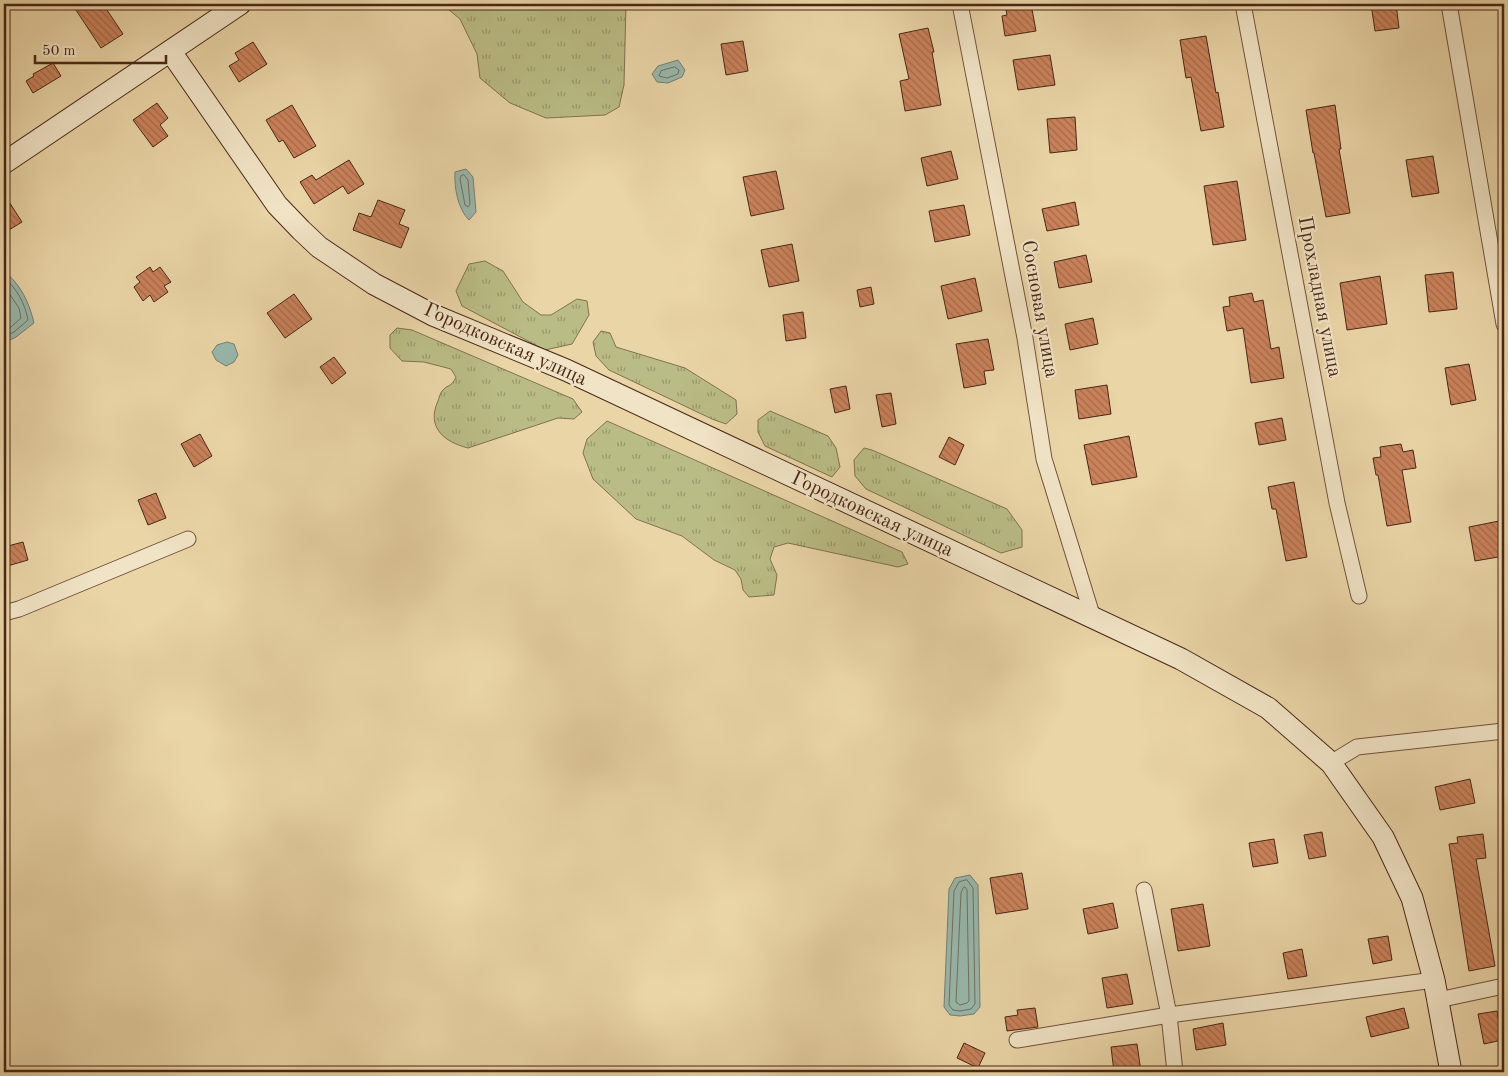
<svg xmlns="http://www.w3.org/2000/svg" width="1508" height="1076" viewBox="0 0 1508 1076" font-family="'Old Standard TT',serif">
  <defs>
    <pattern id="grass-tufts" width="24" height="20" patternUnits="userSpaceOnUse" patternTransform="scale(1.25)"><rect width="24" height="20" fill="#babc85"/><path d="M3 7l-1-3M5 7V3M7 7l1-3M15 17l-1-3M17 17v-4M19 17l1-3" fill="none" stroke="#99996c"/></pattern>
    <pattern id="building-back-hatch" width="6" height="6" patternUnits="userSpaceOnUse" patternTransform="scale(1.25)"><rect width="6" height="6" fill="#ca825b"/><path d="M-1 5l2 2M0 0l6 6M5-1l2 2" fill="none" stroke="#a66a4a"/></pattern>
  </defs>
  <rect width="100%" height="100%" fill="#ead5a7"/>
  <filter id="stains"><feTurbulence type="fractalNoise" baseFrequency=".004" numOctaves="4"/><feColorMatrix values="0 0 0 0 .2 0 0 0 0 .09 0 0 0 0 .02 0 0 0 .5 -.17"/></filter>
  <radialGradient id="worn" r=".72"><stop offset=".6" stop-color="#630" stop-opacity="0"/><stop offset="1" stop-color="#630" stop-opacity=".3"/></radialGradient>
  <g fill="url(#grass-tufts)" stroke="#82724e">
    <polygon points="442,4 626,4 624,85 619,107 605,115 546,118 510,103 480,78 477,54 460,19"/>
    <polygon points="485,261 503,271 523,302 541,315 551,315 577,299 587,301 589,315 572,344 545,350 462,306 456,291 469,264"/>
    <path d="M397 328 412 330 573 399 582 412 574 419 558 418 468 448C444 442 426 427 438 401 439 398 440 393 443 390 448 384 451 388 456 377L451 369 424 362 402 361 390 348V335Z"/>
    <polygon points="601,331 610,333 616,347 685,368 736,400 737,414 726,424 712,419 609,370 596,356 593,342"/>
    <polygon points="770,411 828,436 836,448 840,467 832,477 765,446 758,432 758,420"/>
    <polygon points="607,421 902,552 908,564 898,567 788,543 774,547 770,559 777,575 774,595 749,597 743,590 741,579 735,570 714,560 682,536 636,519 593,479 583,453 587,439"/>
    <polygon points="864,448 872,450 1007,509 1022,530 1022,547 1001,553 866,489 855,476 854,460"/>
  </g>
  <g fill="#98b8ac" stroke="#787e70">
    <polygon points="678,60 685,70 682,77 668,83 657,82 652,74 658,66"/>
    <path d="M466 169 473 177 476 212 469 220C458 209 454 188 455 172Z"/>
    <path d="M4 271C21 285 29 302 34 323L16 337 4 343Z"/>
    <polygon points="227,342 234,344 238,355 234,362 226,366 216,360 212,352 217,345"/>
    <polygon points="970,875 978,885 980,1007 974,1014 960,1016 950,1015 944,1007 949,889 955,878"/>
  </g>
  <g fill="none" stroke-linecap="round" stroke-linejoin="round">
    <g stroke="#707062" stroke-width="1">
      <polygon points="675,67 679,70 678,74 667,78 659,76 661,71"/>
      <polygon points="464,175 468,180 470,204 468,207 465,205 460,179 461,176"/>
      <path d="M4 278C17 288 25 304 28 320L14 332 4 337"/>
      <polyline points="4,286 19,308 21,318 11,327 4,330"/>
      <polygon points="967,880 973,888 975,1004 971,1009 960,1011 953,1010 949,1005 954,891 959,882"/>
      <polygon points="965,887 967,890 969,1001 967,1003 960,1005 956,1002 961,893 963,888"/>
    </g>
  </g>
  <g fill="url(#building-back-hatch)" stroke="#492717">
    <polygon points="72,4 95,4 99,10 105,7 123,34 101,48"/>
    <polygon points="1005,4 1031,4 1036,31 1005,36 1002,16 1007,15"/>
    <polygon points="1371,4 1396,4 1399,28 1375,31"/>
    <polygon points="928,28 934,52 932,52 941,105 905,111 900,81 909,79 899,34"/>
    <polygon points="1206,36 1216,93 1218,92 1224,127 1201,131 1191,77 1186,78 1180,40"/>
    <polygon points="743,41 748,71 726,75 721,44"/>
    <polygon points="253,42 267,64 239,82 229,66 239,60 235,53"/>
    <polygon points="1050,55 1055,85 1018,90 1013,60"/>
    <polygon points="53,63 61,76 33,93 26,81 34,76 33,74"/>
    <polygon points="157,103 168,118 160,125 168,136 153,147 133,120"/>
    <polygon points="292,105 316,146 294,158 283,140 279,142 266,120"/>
    <polygon points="1335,105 1341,149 1339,149 1350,213 1326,217 1314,153 1313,153 1306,110"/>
    <polygon points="1075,117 1077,150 1050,153 1047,119"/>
    <polygon points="951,151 958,179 927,186 921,158"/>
    <polygon points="1433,156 1439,193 1412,197 1406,160"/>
    <polygon points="349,160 364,184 348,194 343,186 314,204 300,182 312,175 316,180"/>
    <polygon points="776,171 784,209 751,216 743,177"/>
    <polygon points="1237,181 1246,240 1213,245 1204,186"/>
    <polygon points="4,194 22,222 4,233"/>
    <polygon points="378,200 405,210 399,224 409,228 401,248 353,230 359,213 371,217"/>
    <polygon points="1075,202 1079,225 1047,231 1042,209"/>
    <polygon points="964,205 970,235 935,242 929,211"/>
    <polygon points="792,244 799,281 769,287 761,250"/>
    <polygon points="1086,255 1092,282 1059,288 1054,262"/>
    <polygon points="150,267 153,272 160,267 171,282 164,286 168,292 154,302 150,295 143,301 134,287 140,282 136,277"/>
    <polygon points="1453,272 1457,309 1429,312 1425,275"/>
    <polygon points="1380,276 1387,324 1347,330 1340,283"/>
    <polygon points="975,278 982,311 948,319 941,286"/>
    <polygon points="871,287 874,304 860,307 857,290"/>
    <polygon points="1252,293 1254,302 1263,300 1271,349 1279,347 1284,378 1251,383 1243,328 1227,331 1223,307 1230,306 1229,297"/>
    <polygon points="294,294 312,319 285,338 267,313"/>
    <polygon points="803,312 806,338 786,341 783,315"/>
    <polygon points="1093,318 1098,344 1070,350 1065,324"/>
    <polygon points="988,339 994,370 984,371 986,384 964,388 956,344"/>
    <polygon points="334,357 346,373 332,384 320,367"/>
    <polygon points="1469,364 1476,400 1451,405 1445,368"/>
    <polygon points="1107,385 1111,414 1079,419 1075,390"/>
    <polygon points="846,386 850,409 835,413 830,389"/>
    <polygon points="891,393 896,424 882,427 876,395"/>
    <polygon points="1282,418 1286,440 1259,445 1255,423"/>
    <polygon points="200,434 212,456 194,467 181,444"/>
    <polygon points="1129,436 1137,477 1092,485 1084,445"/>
    <polygon points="949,437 964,445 955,465 939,457"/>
    <polygon points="1401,444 1403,452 1413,450 1416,468 1402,470 1411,522 1387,526 1378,475 1376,475 1373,458 1381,457 1380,447"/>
    <polygon points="1294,482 1307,557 1286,561 1276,509 1272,509 1268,487"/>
    <polygon points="156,493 166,518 148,525 138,500"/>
    <polygon points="1504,520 1504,556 1475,561 1469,527"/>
    <polygon points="23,542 28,560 4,567 4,547"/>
    <polygon points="1470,779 1475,803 1440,810 1435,787"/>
    <polygon points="1322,832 1326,856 1309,859 1304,835"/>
    <polygon points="1483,834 1486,858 1476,859 1495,966 1469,971 1449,844 1458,843 1457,837"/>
    <polygon points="1274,839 1278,863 1253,867 1249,843"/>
    <polygon points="1022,873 1028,909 996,914 990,878"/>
    <polygon points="1113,903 1118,928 1088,934 1083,909"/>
    <polygon points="1203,904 1210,946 1178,951 1171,909"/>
    <polygon points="1388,936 1392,960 1373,964 1368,939"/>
    <polygon points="1302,949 1307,976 1288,979 1283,953"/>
    <polygon points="1127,974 1133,1004 1107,1008 1102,978"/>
    <polygon points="1035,1008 1038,1027 1007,1031 1005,1017 1018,1015 1017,1010"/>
    <polygon points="1404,1008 1409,1028 1371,1037 1366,1017"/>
    <polygon points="1497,1011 1502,1040 1484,1044 1478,1014"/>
    <polygon points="1223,1023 1226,1045 1196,1050 1193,1029"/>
    <polygon points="964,1043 985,1053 978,1068 957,1058"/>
    <polygon points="1137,1044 1141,1072 1114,1072 1111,1047"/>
  </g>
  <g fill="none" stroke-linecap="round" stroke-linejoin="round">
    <g stroke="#71523b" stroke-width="17">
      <g id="street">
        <polyline points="960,4 1025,338 1044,459 1093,618"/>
        <polyline points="1243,4 1337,503 1359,596"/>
        <polyline points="1449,4 1504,324"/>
        <polyline points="4,613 19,609 188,539"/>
        <polyline points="1331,763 1357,747 1504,731"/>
        <polyline points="1144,890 1169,1015 1175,1072"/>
        <polyline points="1438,1000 1504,986"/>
        <polyline points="1017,1040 1169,1015 1434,980"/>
      </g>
    </g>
    <g stroke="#492717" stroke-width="23">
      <g id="secondary">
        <polyline points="171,52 277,205 301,230 319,247 374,284 433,315 566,370 1181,659 1268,708 1331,763 1383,837 1412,898 1434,980 1451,1072"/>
        <polyline points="4,163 240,4"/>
      </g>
    </g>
    <use href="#street" stroke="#f1e4c6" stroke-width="15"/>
    <use href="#secondary" stroke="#f1e4c6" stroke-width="21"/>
  </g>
  <g text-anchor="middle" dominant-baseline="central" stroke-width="4.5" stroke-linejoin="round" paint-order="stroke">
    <g font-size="20" fill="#492717" stroke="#f1e4c6">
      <text transform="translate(1319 297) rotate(79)">Прохладная улица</text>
      <text transform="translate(1039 309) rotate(80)">Сосновая улица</text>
      <text transform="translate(505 345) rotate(24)">Городковская улица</text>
      <text transform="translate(872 515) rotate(25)">Городковская улица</text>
    </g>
  </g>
  <rect width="1508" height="1076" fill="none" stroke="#ead5a7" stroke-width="20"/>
  <rect x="5" y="5" width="1498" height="1066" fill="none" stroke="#492717" stroke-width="2.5"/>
  <rect x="10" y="10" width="1488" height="1056" fill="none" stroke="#492717"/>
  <path d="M35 55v8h131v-8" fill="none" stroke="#492717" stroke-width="2.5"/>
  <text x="42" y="55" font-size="15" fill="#492717" stroke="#f1e4c6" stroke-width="4" paint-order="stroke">50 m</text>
  <rect width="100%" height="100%" filter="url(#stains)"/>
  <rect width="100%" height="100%" fill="url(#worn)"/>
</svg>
